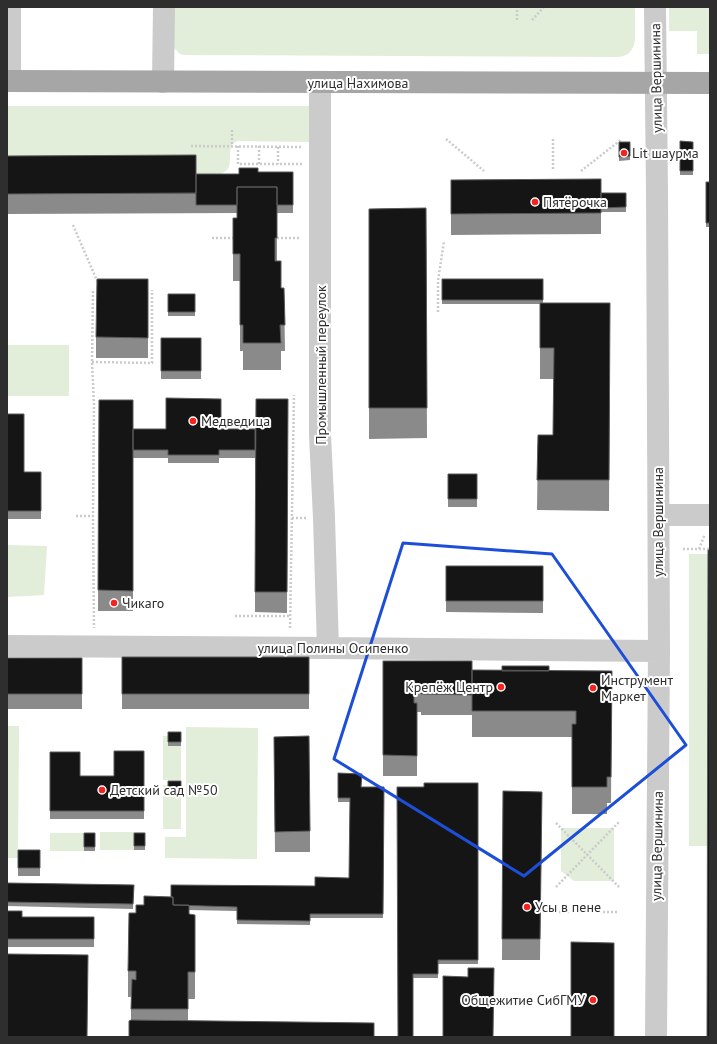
<svg xmlns="http://www.w3.org/2000/svg" width="717" height="1044" font-family="'PT Sans',sans-serif">
<style>
.green{fill:#e2edda}
.lines{fill:none;stroke-linecap:round;stroke-linejoin:round}
.path{stroke:#cbcbcb;stroke-width:2.5;stroke-dasharray:2 2;stroke-linecap:butt}
.minor{stroke:#cbcbcb;stroke-width:22}
.major{stroke:#a6a6a6;stroke-width:22}
.wall{fill:#8a8a8a}
.building{fill:#151515;stroke:#5b5b5b}
.marked{fill:none;stroke:#1d4ed8;stroke-width:3;stroke-linejoin:round}
.poi-dot{fill:#f5231f;stroke:#fff;stroke-width:1.5}
.labels{text-anchor:middle;stroke-width:4;stroke-linejoin:round;paint-order:stroke}
.street-label{font-size:14px;fill:#2e2e2e;stroke:#fff}
.poi-label{font-size:14px;fill:#2e2e2e;stroke:#fff;text-anchor:start}
</style>
<rect width="100%" height="100%" fill="#fff"/>
<path class="green" d="M173 7H635V41C633 51 628 56 618 57L184 55 180 54 174 48Z
M669 7H710V54H697V31H669Z
M7 106H309V142L238 141 233 143C225 158 238 170 216 175L7 176Z
M7 345H69V396H7Z
M7 545 47 546 44 595 7 597Z
M689 554H708L707 846H689Z
M7 726H19L18 858H7Z
M186 727 258 728 257 859 165 858V837H186Z
M163 736H181V780H163Z
M163 785H181V829H163Z
M561 828H614V881H574L561 871Z
M100 832H145V850H100Z
M50 833H95V851H50Z"/>
<g class="lines">
<path class="path" d="M517 20V7
M532 20 544 7
M232 130V146
M446 139 484 171
M553 139V171
M191 146 302 147
M238 146V164H302
M259 146V164
M278 147V164
M581 171 622 139
M73 225 98 283
M212 238H237
M277 238H300
M93 291 92 362 94 404 93 516 94 628
M438 312V281L444 241
M92 362 152 363V290
M76 516H93
M292 518H306
M683 549H710
M699 549 705 534
M235 616H291
M290 628 294 395
M556 823 619 887
M556 887 619 822
M555 912H619"/>
<path class="minor" d="M655 7 657 191 659 651 656 1037
M10 81V7
M163 82 164 7
M320 83V435L324 518 328 648
M659 515H710
M7 646 328 648 659 651"/>
<path class="major" d="M7 81 710 83"/>
</g>
<path class="wall" d="M680 141 693 142V175H680Z
M619 142H630V160L619 161Z
M7 156 196 174H239L258 172H293V213H277V261L281 288H284L285 351H281V370H243V351H240V281H233V218H237V213L7 214Z
M451 180 601 193H626V212H601V211V234L451 235Z
M706 182H710V227H706Z
M426 208 427 438 369 439V209Z
M442 279H543V303H610L609 511 537 510 538 435H553L554 379H540V304H442Z
M168 294H195V316H168Z
M148 300V358H96V337Z
M161 338H201V379H161Z
M288 399 287 613 255 612V458H219V463H168V458H133V611H98L99 400 133 435 221 429H255Z
M7 414 24 472H41V519H7Z
M448 474H477V507H448Z
M446 566H543V613L446 612Z
M122 657H309V709H122Z
M7 658H82V709H7Z
M383 661 472 670 612 671 611 803H607V814H572V737H472V715H421V712H417V776H383Z
M168 732H181V746H168Z
M274 737 310 831V852H275Z
M144 751V819H50V752L80 776H114Z
M338 773 361 787H384L383 918H310V925L237 924V911L189 910V914L195 941V999H188V1021L131 1020V997H128V971L136 913 144 905 171 897 315 886 349 878 350 802H338Z
M168 781H181V795H168Z
M478 783V964H438V978H413L398 1037 424 787Z
M503 791 542 792 540 960H502Z
M84 833H95V851H84Z
M134 833H145V850H134Z
M18 850H40V876H18Z
M7 883 134 885 133 909 7 906Z
M7 911 22 917H94V947H7Z"/>
<path class="building" d="M680 141 693 142V171H680Z
M619 142H630V156L619 157Z
M196 155V193L7 194V156Z
M239 168H258V172H293V205H277V187H237V205H196V174H239Z
M601 179V213L451 214V180Z
M706 182H710V223H706Z
M237 187H277V238H275V261H281V288H284L285 325H280L281 343H243V325H240V254H233V218H237Z
M601 193H626V207L601 208Z
M426 208 427 408H369V209Z
M97 279H148V338L96 337Z
M442 279H543V300H442Z
M168 294H195V312H168Z
M540 303H610L609 480H537L538 435H553L554 348H540Z
M161 338H201V371H161Z
M166 398 221 399V429H255V450H219V455H168V450H133V429H166Z
M256 399H288L287 592H255Z
M99 400H133V591L98 590Z
M7 414H24V472H41V511H7Z
M448 474H477V499H448Z
M708 550H710V1037H707Z
M446 566H543V601H446Z
M122 657H309V694H122Z
M7 658H82V694H7Z
M383 661H472V695L421 694V691H414V703H417V756L383 755Z
M502 666H549V671H502Z
M472 670 612 671 611 777H607V787H572V724H576V711H472Z
M168 732H181V742H168Z
M309 736 310 831 275 832 274 737Z
M114 751H144V811H50V752H80V776H114Z
M338 773 362 774 361 787H384L383 914H310V921L237 920V907L173 905V897H171V885L315 886V877L349 878 350 798H338Z
M168 781H181V791H168Z
M424 783H478V960H438V974H413V1037H398L397 787H424Z
M503 791 542 792 540 939H502Z
M84 833H95V847H84Z
M134 833H145V846H134Z
M18 850H40V868H18Z
M7 883 134 885 133 904 7 902Z
M144 896 173 897V905H189V914L195 915V972H188V1009H131L132 979 136 980V971H128L129 913H136V905H144Z
M7 911H22V917H94V939H7Z
M571 942 614 943V1037H571Z
M7 954 88 955 87 1037H7Z
M468 968H494L493 1037H443V976L468 977Z
M131 1020 374 1023V1037H129V1021Z"/>
<path class="marked" d="M403 543 552 554 686 745 524 876 334 759Z"/>
<g class="poi-dot">
<circle cx="624" cy="153" r="4"/>
<circle cx="535" cy="202" r="4"/>
<circle cx="193" cy="421" r="4"/>
<circle cx="114" cy="603" r="4"/>
<circle cx="501" cy="687" r="4"/>
<circle cx="593" cy="688" r="4"/>
<circle cx="102" cy="790" r="4"/>
<circle cx="527" cy="907" r="4"/>
<circle cx="593" cy="1000" r="4"/>
</g>
<g class="labels">
<g class="street-label">
<text transform="translate(656 78) rotate(-91)" y="5">улица Вершинина</text>
<text x="358" y="88">улица Нахимова</text>
<text transform="translate(321 365) rotate(-90)" y="5">Промышленный переулок</text>
<text transform="translate(658 522) rotate(-90)" y="5">улица Вершинина</text>
<text x="333" y="653">улица Полины Осипенко</text>
<text transform="translate(657 846) rotate(-89)" y="5">улица Вершинина</text>
</g>
<g class="poi-label">
<text x="632" y="158">Lit шаурма</text>
<text x="543" y="207">Пятёрочка</text>
<text x="201" y="426">Медведица</text>
<text x="122" y="608">Чикаго</text>
<text x="601" y="685">Инструмент<tspan x="601" dy="16">Маркет</tspan></text>
<text x="493" y="692" text-anchor="end">Крепёж Центр</text>
<text x="110" y="795">Детский сад №50</text>
<text x="535" y="912">Усы в пене</text>
<text x="585" y="1005" text-anchor="end">Общежитие СибГМУ</text>
</g>
</g>
<rect width="717" height="1044" fill="none" stroke="#2e2e2e" stroke-width="16"/>
</svg>
